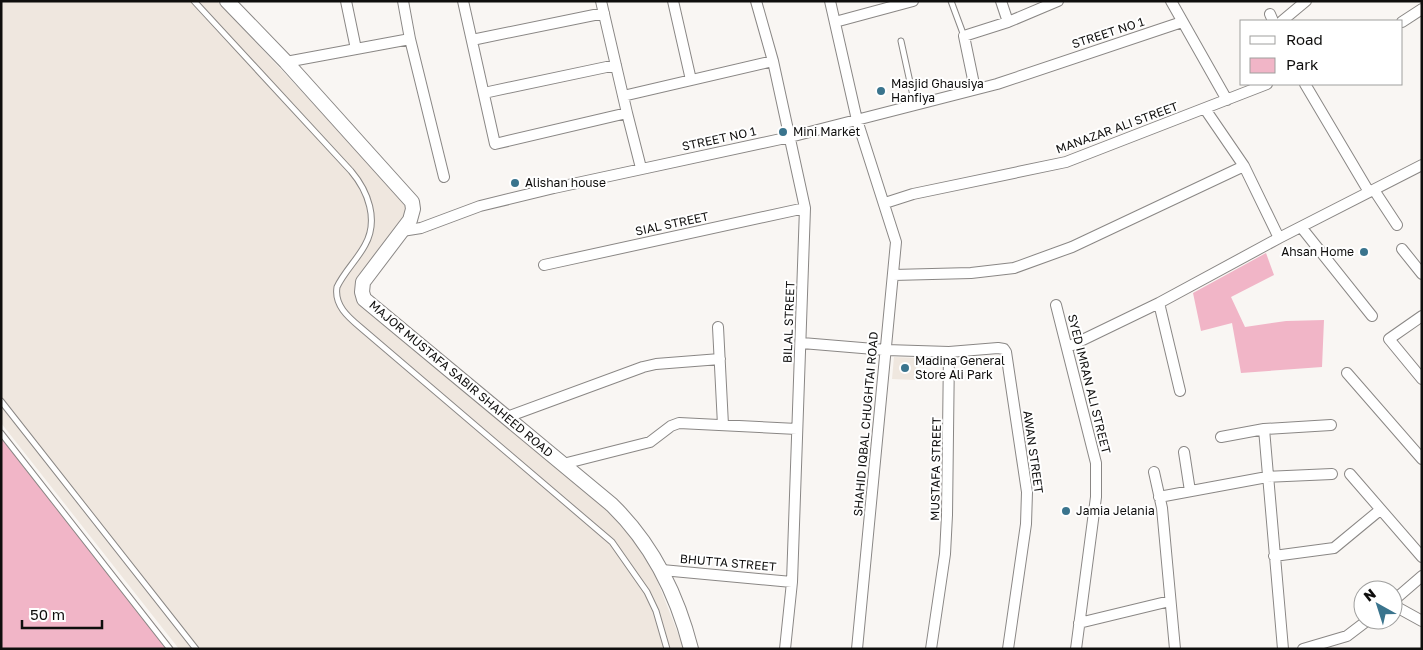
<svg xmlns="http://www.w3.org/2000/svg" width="1423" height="650" font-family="'Golos Text',sans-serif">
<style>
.built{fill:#efe7df}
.green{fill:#f1b5c7}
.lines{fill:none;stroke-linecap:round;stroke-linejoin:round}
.lane-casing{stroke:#8a8785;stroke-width:7}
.street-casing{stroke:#8a8785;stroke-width:12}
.secondary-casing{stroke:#8a8785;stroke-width:16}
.lane{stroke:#fff;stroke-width:5}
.street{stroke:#fff;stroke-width:10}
.secondary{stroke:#fff;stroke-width:14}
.poi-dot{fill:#3a748d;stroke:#fff;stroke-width:2}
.labels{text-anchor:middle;stroke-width:4;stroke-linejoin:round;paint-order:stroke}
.street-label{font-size:12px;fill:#0f0e0d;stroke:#fff}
.poi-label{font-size:12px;fill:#0f0e0d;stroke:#fff;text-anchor:start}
</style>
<rect width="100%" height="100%" fill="#f9f6f3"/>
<path class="built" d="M1 1H217L404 201 409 217 357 288 619 519 646 552 684 649H179L1 423Z
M894 357 917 358 915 380 892 379Z"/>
<path class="green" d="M1266 253 1274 275 1231 297 1245 327 1286 321 1324 320 1322 367 1241 373 1232 323 1201 331 1193 293Z
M1 429 174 649H1Z"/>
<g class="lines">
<defs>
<path id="lane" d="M194 1 351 171C368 191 379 220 365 245 357 260 344 272 337 287 334 305 348 317 360 327L612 542 647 592 656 611 667 649
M951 1 964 36
M901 41 915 105
M1 401 196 649
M1 433 170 649"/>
<path id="street" d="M346 1 356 49
M463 1 495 144 627 113 641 168
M601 1 627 113
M673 1 691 80
M756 1 773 61 805 208 792 582 785 649
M830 1 857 120 896 242 857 649
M1001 1 1008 22
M1171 1 1227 100
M1270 14 1273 21
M1282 21 1306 1
M835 22 913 1
M1402 22 1422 9
M410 39 444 177
M472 40 604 13
M286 62 410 39 403 1
M1305 84 1369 192
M975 89 964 36 1008 22 1058 1
M484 93 616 65
M623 96 773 61
M1205 109 1244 166 1279 238 1422 165
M1374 190 1397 225
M885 203 913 194 1066 162 1267 84
M1301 227 1372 316
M402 231 421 228 480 206 554 188 790 137 997 84 1182 22
M1402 249 1422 274
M544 265 805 208
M893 275 971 273 1014 268 1072 247 1244 166
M1159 303 1180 391
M1056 305 1096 463V497L1076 649
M1422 316 1389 339 1422 379
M718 327 723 425
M802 343 886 350 949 352 947 515 945 554 931 649
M1068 347 1159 303 1279 238
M949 352 998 348 1004 349 1006 352 1027 492 1026 524 1008 649
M1347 373 1422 459
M507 417 643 367 656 364 720 359
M1221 437 1264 429
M1184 452 1190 491
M563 464 650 442 671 426 679 423 797 429
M1154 472 1162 508 1175 649
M1350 474 1422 557
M1159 497 1267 477 1332 474
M1274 556 1334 548 1380 510
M662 570 792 582
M1393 601 1422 576
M1393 605 1422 621
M1079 623 1170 601
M1283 649 1264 429 1331 425
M1303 649 1347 636 1368 620"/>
<path id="secondary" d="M227 1 286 62 412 202 413 209 410 220 363 282 362 292 364 299 612 505C653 545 677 594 691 649"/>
</defs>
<use href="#lane" class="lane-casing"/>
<use href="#street" class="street-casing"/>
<use href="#secondary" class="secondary-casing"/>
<use href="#lane" class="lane"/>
<use href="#street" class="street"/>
<use href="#secondary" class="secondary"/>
</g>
<g class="poi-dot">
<circle cx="881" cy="91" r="5"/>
<circle cx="783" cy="132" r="5"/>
<circle cx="515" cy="183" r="5"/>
<circle cx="1364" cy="252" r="5"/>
<circle cx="905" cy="368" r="5"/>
<circle cx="1066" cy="511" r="5"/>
</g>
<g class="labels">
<g class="street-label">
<text transform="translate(1108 33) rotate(-18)" y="4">STREET NO 1</text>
<text transform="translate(1117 128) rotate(-20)" y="4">MANAZAR ALI STREET</text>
<text transform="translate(719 139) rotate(-12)" y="4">STREET NO 1</text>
<text transform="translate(672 224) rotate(-12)" y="4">SIAL STREET</text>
<text transform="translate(789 322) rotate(-88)" y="4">BILAL STREET</text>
<text transform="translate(461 379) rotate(40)" y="4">MAJOR MUSTAFA SABIR SHAHEED ROAD</text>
<text transform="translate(1089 384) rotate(76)" y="4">SYED IMRAN ALI STREET</text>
<text transform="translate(866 424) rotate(-85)" y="4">SHAHID IQBAL CHUGHTAI ROAD</text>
<text transform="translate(1033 452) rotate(82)" y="4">AWAN STREET</text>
<text transform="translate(936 469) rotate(-89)" y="4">MUSTAFA STREET</text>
<text transform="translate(728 563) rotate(5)" y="4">BHUTTA STREET</text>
</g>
<g class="poi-label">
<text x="891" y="88">Masjid Ghausiya<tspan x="891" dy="14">Hanfiya</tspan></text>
<text x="793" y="136">Mini Market</text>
<text x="525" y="187">Alishan house</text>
<text x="1354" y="256" text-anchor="end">Ahsan Home</text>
<text x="915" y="365">Madina General<tspan x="915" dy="14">Store Ali Park</tspan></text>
<text x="1076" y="515">Jamia Jelania</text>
</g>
</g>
<rect width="1423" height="650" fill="none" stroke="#0f0e0d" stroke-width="5"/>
<rect x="1240" y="20" width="162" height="65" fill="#ffffff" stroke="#9f9f9e"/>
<rect x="1250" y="36" width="25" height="8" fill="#ffffff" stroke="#9f9f9e"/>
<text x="1286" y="45" font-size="15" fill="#0f0e0d">Road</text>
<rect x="1250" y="58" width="25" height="15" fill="#f1b5c7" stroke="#9f9f9e"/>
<text x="1286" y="70" font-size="15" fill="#0f0e0d">Park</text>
<g transform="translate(1378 605) rotate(321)"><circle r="24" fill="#ffffff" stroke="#9f9f9e"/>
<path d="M0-4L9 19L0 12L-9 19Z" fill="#3a748d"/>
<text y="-8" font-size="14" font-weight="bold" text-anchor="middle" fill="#0f0e0d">N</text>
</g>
<path d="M22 620v8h80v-8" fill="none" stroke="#0f0e0d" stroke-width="2.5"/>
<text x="30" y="620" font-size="15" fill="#0f0e0d" stroke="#ffffff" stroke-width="4" paint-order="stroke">50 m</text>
</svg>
